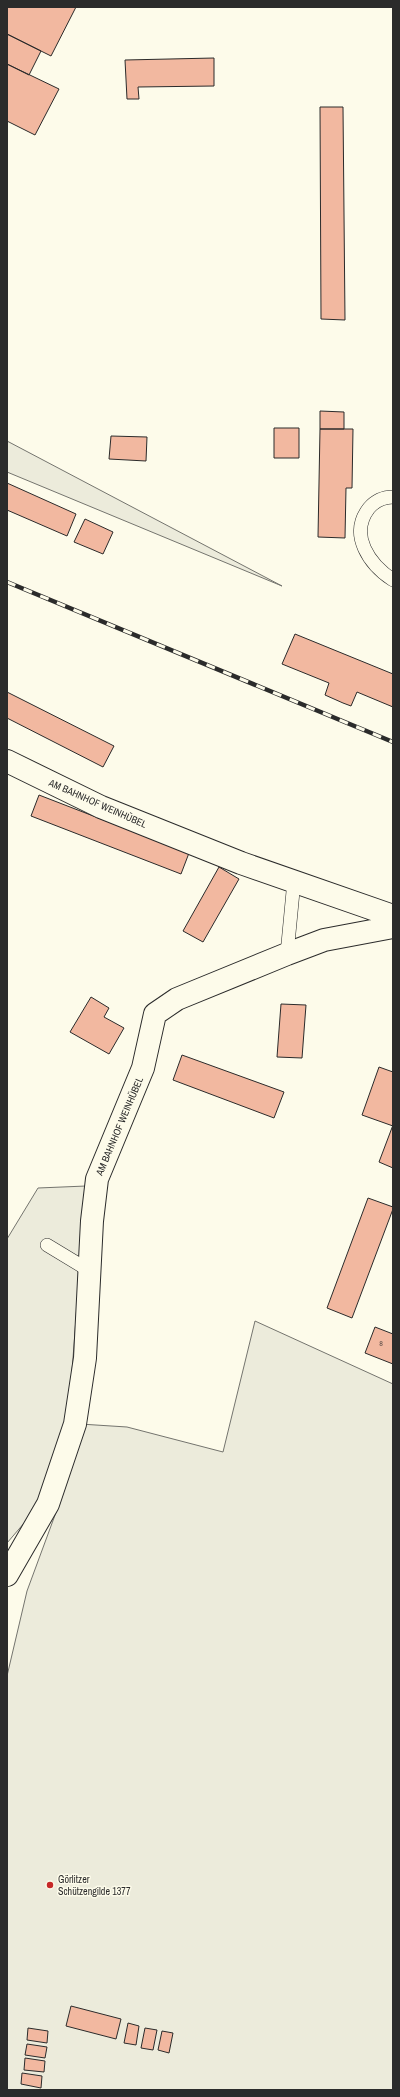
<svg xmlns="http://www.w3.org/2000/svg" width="400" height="2097" font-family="'Archivo Narrow',sans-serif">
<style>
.green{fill:#ecebdb;stroke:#74746e}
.building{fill:#f2b8a0;stroke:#2b2b2b}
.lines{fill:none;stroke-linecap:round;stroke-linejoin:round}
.service-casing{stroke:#2b2b2b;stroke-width:14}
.minor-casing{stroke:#2b2b2b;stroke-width:24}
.service{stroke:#fdfbea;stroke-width:13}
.minor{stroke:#fdfbea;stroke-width:22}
.rail-casing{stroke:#2b2b2b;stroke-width:4.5}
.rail{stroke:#fdfbea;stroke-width:3;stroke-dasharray:9;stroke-linecap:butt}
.poi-dot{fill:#c62828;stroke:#fdfbea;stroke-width:1.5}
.labels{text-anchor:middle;stroke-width:3;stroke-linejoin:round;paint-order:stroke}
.number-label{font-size:8px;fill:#5d4e48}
.street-label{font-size:10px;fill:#2b2b2b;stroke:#fdfbea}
.poi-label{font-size:10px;fill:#2b2b2b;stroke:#fdfbea;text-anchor:start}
</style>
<rect width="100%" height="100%" fill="#fdfbea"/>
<path class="green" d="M7 441 282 586 7 472Z
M86 1186 68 1424 43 1501 7 1543V1239L38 1188Z
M255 1321 393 1384V2090H7V1676L27 1591 58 1507 80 1424 127 1427 223 1452Z"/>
<path class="building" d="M7 7H76L51 56 7 34Z
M7 34 41 51 29 75 7 64Z
M214 58V86L138 87 139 99H127L125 60Z
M7 64 59 89 35 135 7 121Z
M320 107H343L345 320 321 319Z
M320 411 344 412V429H320Z
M274 428H299V458H274Z
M320 429H353L352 488H346L345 538 318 537Z
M111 436 147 437 146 461 109 459Z
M7 483 76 514 67 536 7 510Z
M85 519 113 532 103 554 74 542Z
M295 634 393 674V707L357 692 351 706 343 703 325 695 329 683 282 664Z
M7 692 114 746 103 767 7 718Z
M39 795 189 853 181 874 31 816Z
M219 867 239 879 203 942 183 931Z
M91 997 109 1008 104 1017 124 1028 109 1054 70 1032Z
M281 1004 306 1005 302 1058 277 1057Z
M182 1055 284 1092 274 1118 173 1080Z
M379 1067 393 1072V1126L362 1115Z
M393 1125V1168L379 1162Z
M368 1198 393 1207V1209L352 1318 327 1308Z
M375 1327 393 1334V1364L365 1353Z
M71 2006 121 2019 116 2039 66 2026Z
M128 2023 139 2026 136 2045 124 2043Z
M28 2028 48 2031 47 2043 27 2040Z
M145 2028 157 2030 153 2050 141 2048Z
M162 2031 173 2033 169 2053 158 2050Z
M27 2044 47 2047 45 2058 25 2055Z
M25 2058 45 2061 44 2072 24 2070Z
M22 2073 42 2076 41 2088 21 2084Z"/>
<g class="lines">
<defs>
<path id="service" d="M393 497C383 497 375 501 369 508 348 535 370 565 393 580
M287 954 294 881
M47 1245 90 1271"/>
<path id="minor" d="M7 761 101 807 241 863 393 916
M7 1575 48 1504 75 1424 85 1358 92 1221 97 1179 143 1068 155 1014 177 999 287 954 324 940 393 927"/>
</defs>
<use href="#service" class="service-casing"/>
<use href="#minor" class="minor-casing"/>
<use href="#service" class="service"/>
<use href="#minor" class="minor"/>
<defs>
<path id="rail" d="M7 582 393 742"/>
</defs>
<use href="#rail" class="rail-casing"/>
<use href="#rail" class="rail"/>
</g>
<circle class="poi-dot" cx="50" cy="1885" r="4"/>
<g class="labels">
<g class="number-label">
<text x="381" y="1346">8</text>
</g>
<g class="street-label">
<text transform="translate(98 803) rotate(24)" y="4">AM BAHNHOF WEINHÜBEL</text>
<text transform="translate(119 1126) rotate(-67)" y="4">AM BAHNHOF WEINHÜBEL</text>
</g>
<g class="poi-label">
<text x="58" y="1883">Görlitzer<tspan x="58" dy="12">Schützengilde 1377</tspan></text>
</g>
</g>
<rect width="400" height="2097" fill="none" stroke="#2b2b2b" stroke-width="16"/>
</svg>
